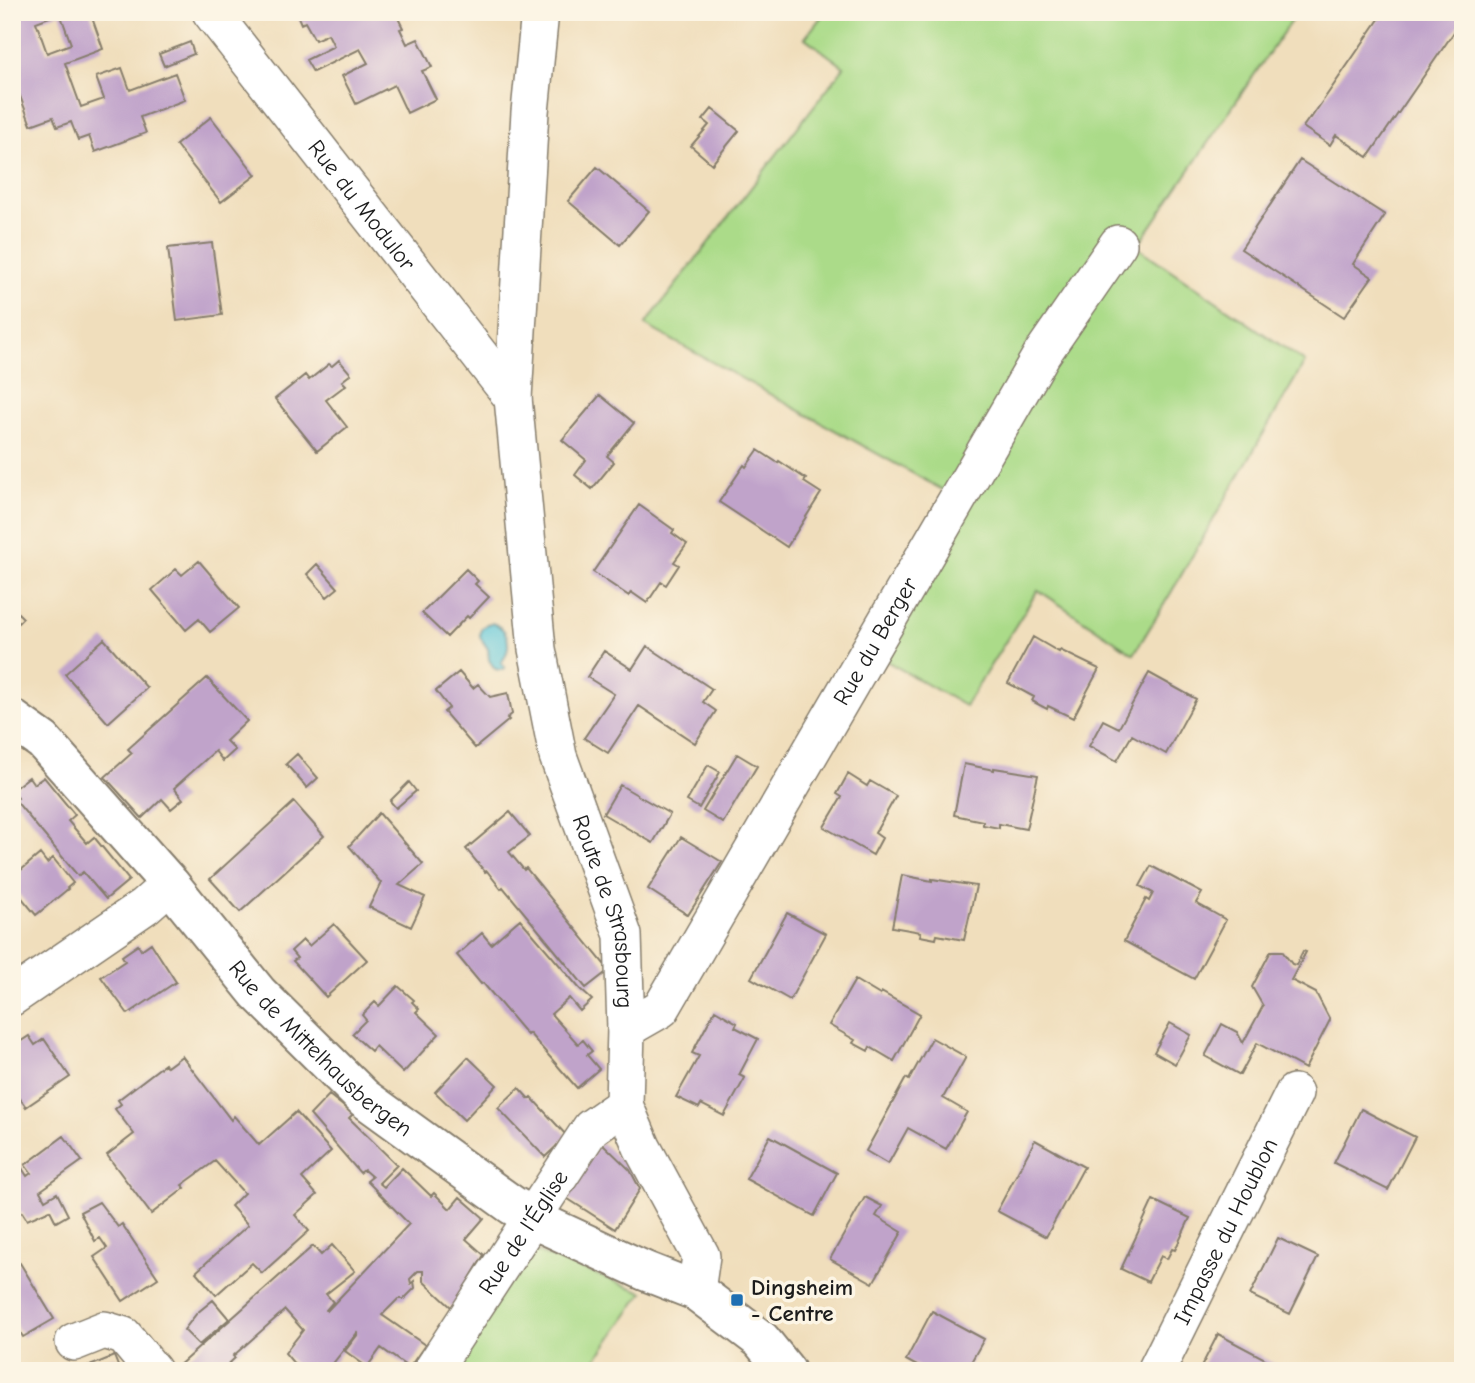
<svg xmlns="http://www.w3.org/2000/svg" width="1475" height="1383" font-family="'Comic Neue',sans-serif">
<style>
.green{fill:#abdb89;stroke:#647c52;stroke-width:2}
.water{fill:#5ec7d9;stroke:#3d727a;stroke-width:2}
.building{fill:#c0a3ca;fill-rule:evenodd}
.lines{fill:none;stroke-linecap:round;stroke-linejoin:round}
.minor-casing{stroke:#867d6c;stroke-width:40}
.tertiary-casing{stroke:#867d6c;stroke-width:42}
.minor{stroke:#fff;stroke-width:37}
.tertiary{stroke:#fff;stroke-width:38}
.poi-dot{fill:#1f6fb2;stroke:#fcf5e5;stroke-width:2.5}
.labels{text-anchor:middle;stroke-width:7;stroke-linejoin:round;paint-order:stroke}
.street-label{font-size:23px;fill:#1c1c1c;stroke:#fcf5e5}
.poi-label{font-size:23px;font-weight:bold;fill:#1c1c1c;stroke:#fcf5e5;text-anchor:start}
</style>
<rect width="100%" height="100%" fill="#fcf5e5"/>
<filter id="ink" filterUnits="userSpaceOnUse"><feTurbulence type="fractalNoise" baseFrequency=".0143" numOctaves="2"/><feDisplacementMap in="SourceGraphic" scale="14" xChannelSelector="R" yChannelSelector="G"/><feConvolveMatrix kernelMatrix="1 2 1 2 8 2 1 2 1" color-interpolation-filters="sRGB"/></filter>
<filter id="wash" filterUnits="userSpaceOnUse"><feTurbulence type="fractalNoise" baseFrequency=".00686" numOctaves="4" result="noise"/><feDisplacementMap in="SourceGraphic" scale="28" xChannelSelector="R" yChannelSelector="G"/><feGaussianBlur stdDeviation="1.57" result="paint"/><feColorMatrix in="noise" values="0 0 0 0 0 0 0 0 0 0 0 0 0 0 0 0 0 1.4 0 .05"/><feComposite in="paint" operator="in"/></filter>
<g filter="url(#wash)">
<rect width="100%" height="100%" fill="#f0debc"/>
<path class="green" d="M825 12H1297L1137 247 1305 362 1172 591 1134 654 1038 590 965 706 883 659 968 504 645 325 844 67 805 38Z
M526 1248 643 1292 588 1371H448Z"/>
<path class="water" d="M491 623C511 628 512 649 501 663L505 668 501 670 495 669 489 660 488 649 480 637 481 629 487 624Z"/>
<g id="blocks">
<path class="building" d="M12 12H90L103 49 65 63 81 107 104 99 96 77 122 68 130 90 175 73 185 100 140 117 146 133 95 152 89 136 78 140 71 122 57 127 53 117 31 125 12 75ZM60 13 71 44 47 53 36 22Z
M296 12H395L403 28 400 29 407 44 418 39 432 67 422 71 436 99 407 113 394 85 356 104 342 76 368 63 360 49 313 72 306 60 334 46 328 34 315 40 305 22 301 24Z
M1384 12H1463V19L1368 157 1336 135 1330 145 1303 127 1310 117 1311 118Z
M190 42 194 54 164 66 159 54Z
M712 109 739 131 712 164 691 146 709 125 703 120Z
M211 117 256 175 221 202 176 145Z
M1300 160 1385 215 1353 264 1372 277 1344 317 1241 249Z
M597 167 649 211 620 245 568 201Z
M212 243 222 315 177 321 168 248Z
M339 360 351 374 342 381 346 385 326 400 347 427 317 451 275 399 305 375 309 380 329 364 332 366Z
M600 395 634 423 607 456 614 462 592 489 575 475 586 460 562 440Z
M758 450 778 463 779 461 806 479 804 482 821 493 787 547 719 502 744 465 746 467Z
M639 505 674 530 672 533 687 544 674 562 679 565 666 585 661 582 647 603 631 592 629 596 593 572Z
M199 561 239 608 210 632 199 619 186 630 152 590 176 569 182 575Z
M317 564 338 588 327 597 307 574Z
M466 569 478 581 475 584 489 597 469 618 467 616 447 637 422 613Z
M12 607 23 618 12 629Z
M1033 637 1059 652 1060 650 1099 669 1073 718 1048 706 1047 709 1032 701 1034 697 1008 683Z
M104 639 147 688 108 723 65 674Z
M647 646 712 689 703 702 716 711 695 743 639 706 608 753 584 738 614 694 587 677 604 651 632 669Z
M459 672 473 688 478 684 490 697 508 693 512 714 507 718 509 720 475 748 444 712 449 708 436 691Z
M1149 673 1196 699 1166 754 1132 735 1117 761 1089 746 1103 720 1119 728Z
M207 678 247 721 226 741 235 750 223 761 215 751 174 788 183 799 171 809 162 799 142 818 105 777 132 753 128 749Z
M297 754 318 778 307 788 286 764Z
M737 754 757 766 723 823 703 811Z
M964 764 994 770V768L1038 775 1026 829 999 824V828L983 825V821L954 815Z
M708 765 720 772 699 808 687 801Z
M848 774 867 786 870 781 896 796 875 833 882 838 873 855 824 827 842 797 837 794Z
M29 777 34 784 44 777 75 815 68 821 87 843 94 837 129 880 106 899 83 872 78 876 15 800 18 798 12 790Z
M409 782 416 791 396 808 390 801Z
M620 785 670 814 653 843 603 814Z
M294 802 324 836 240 912 210 879Z
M510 812 530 836 509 852 524 870 526 868 609 970 586 988 503 887 501 889 487 871 485 872 466 849Z
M379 813 423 864 399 885 425 897 411 927 369 907 381 883 349 846Z
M681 837 722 862 688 915 648 889Z
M40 854 47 863 53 858 73 883 67 888 68 889 36 915 12 886V860L21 870Z
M1151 866 1202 893 1196 903 1226 920 1194 979 1124 941 1146 899 1149 901 1153 893 1140 886Z
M902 875 932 881V879L976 886 964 940 937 935 936 939 920 936 921 932 892 927Z
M787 913 826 934 790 1000 751 978Z
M520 919 580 989 592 1000 580 1011 569 998 551 1014 578 1044 583 1040 592 1051 587 1055 599 1069 577 1088 529 1033 527 1035 483 983 481 984 457 955 482 933 491 944Z
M334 924 367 960 326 997 293 961 297 958 291 951 303 940 309 946Z
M151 943 176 982 128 1014 101 977 125 961 122 956 138 945 141 950Z
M1271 951H1282L1292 964 1296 965 1303 951 1306 952 1291 980 1316 993 1330 1020 1305 1069 1257 1043 1240 1075 1205 1056 1222 1024 1237 1032 1243 1043 1263 1006 1252 987Z
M855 980 880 995 881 992 920 1014 894 1061 870 1047 868 1051 853 1043 855 1040 829 1025Z
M398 986 414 1000 412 1002 419 1009 416 1012 439 1034 403 1073 375 1046 371 1051 352 1034 366 1020 362 1015 375 1002 379 1006Z
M715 1010 737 1023 735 1027 758 1039 739 1075 745 1078 724 1116 701 1104 699 1108 676 1097 699 1056 692 1053Z
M1170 1023 1191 1035 1175 1064 1154 1052Z
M29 1036 35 1045 44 1039 70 1077 26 1107 12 1087V1047Z
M932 1038 966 1057 943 1098 967 1112 946 1149 908 1128 888 1164 866 1151 906 1078 909 1080Z
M182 1056 231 1120 234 1116 259 1145 296 1112 331 1151 302 1178 317 1195 295 1215 309 1231 262 1273 252 1263 216 1295 196 1272 248 1225 231 1206 244 1193 215 1161 182 1185 185 1188 151 1214 107 1155 134 1134 115 1109 121 1104 118 1100 165 1064 167 1067Z
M468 1057 497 1085 464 1120 435 1092Z
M519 1088 529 1099 531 1097 567 1136 545 1157 498 1108Z
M329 1095 353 1114 349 1118 397 1165 379 1183 384 1187 402 1168 431 1196 434 1193 450 1209 460 1197 484 1218 466 1239 484 1255 452 1308 423 1281V1271H418L410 1279 411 1284 414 1281 415 1288 404 1299H398L382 1315 425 1345 409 1368 381 1348 367 1367 345 1351 358 1334 357 1333 327 1371H300L285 1353 303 1330 285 1310 233 1356 235 1358 221 1371H178L176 1368 313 1246 321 1255 332 1245 355 1271 326 1294 333 1302 326 1310 327 1311 409 1224 367 1181 372 1177 364 1170 360 1173 310 1115Z
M1361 1109 1415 1137 1388 1190 1334 1163Z
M64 1136 82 1161 40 1191 45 1200 57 1193 68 1215 56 1222 50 1210 27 1220 22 1212 12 1218V1170L20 1165 27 1176 31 1173 25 1165Z
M770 1136 837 1173 814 1216 746 1179Z
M1035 1140 1084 1167 1046 1237 997 1211Z
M601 1142 630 1170 640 1189 615 1229 565 1197Z
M865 1197 882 1206 876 1216 902 1232 873 1283 830 1259Z
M1153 1200 1190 1218 1175 1250 1172 1249 1167 1259 1161 1256 1148 1282 1121 1269Z
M99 1202 118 1227 122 1224 158 1278 123 1301 94 1257 107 1248 100 1238 95 1241 80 1212Z
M1278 1238 1318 1257 1290 1314 1250 1295Z
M20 1263 54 1319 23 1337 12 1319V1267Z
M213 1300 229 1319 199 1345 184 1330 197 1313Z
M932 1311 984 1339 966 1371H926L906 1360Z
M1218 1334 1288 1371H1199Z
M114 1356 120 1371H78L85 1368Z"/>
</g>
</g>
<g filter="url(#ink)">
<use href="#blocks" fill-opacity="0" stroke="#867d6c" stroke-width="2"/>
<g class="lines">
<defs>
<g id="minor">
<path id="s1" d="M211 12 513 398"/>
<path id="s2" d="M540 12 530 112 513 398 537 649 558 756 623 935 626 1029 624 1105 642 1147 701 1256 696 1291"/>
<path d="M12 997 145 906 170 884"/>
<path id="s3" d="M626 1029 661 1009 1042 354 1118 244"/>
<path d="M74 1342 104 1330 124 1336 153 1371"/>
<path id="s4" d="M432 1371 591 1128 624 1105"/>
<path id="s5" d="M1156 1371 1294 1093"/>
</g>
<g id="tertiary">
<path id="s6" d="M12 719 43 741 170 884 258 993 364 1098 512 1205 548 1226 645 1271 696 1291 761 1340 786 1371"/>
</g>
</defs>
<use href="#minor" class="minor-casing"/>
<use href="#tertiary" class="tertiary-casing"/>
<use href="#minor" class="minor"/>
<use href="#tertiary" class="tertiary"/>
</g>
</g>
<rect class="poi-dot" x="730" y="1293" width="14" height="14" rx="3.5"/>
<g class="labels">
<g class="street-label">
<text dy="8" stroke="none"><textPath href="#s1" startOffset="245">Rue du Modulor</textPath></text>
<text dy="8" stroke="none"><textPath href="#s3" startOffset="466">Rue du Berger</textPath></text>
<text dy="8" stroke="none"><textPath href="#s2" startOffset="912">Route de Strasbourg</textPath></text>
<text dy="8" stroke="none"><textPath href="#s6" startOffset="453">Rue de Mittelhausbergen</textPath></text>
<text dy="8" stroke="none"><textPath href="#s4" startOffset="166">Rue de l'Église</textPath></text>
<text dy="8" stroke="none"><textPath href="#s5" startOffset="156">Impasse du Houblon</textPath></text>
</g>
<g class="poi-label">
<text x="751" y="1295">Dingsheim<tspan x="751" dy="26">- Centre</tspan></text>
</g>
</g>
<rect width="1475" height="1383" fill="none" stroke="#fcf5e5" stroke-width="42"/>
</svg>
